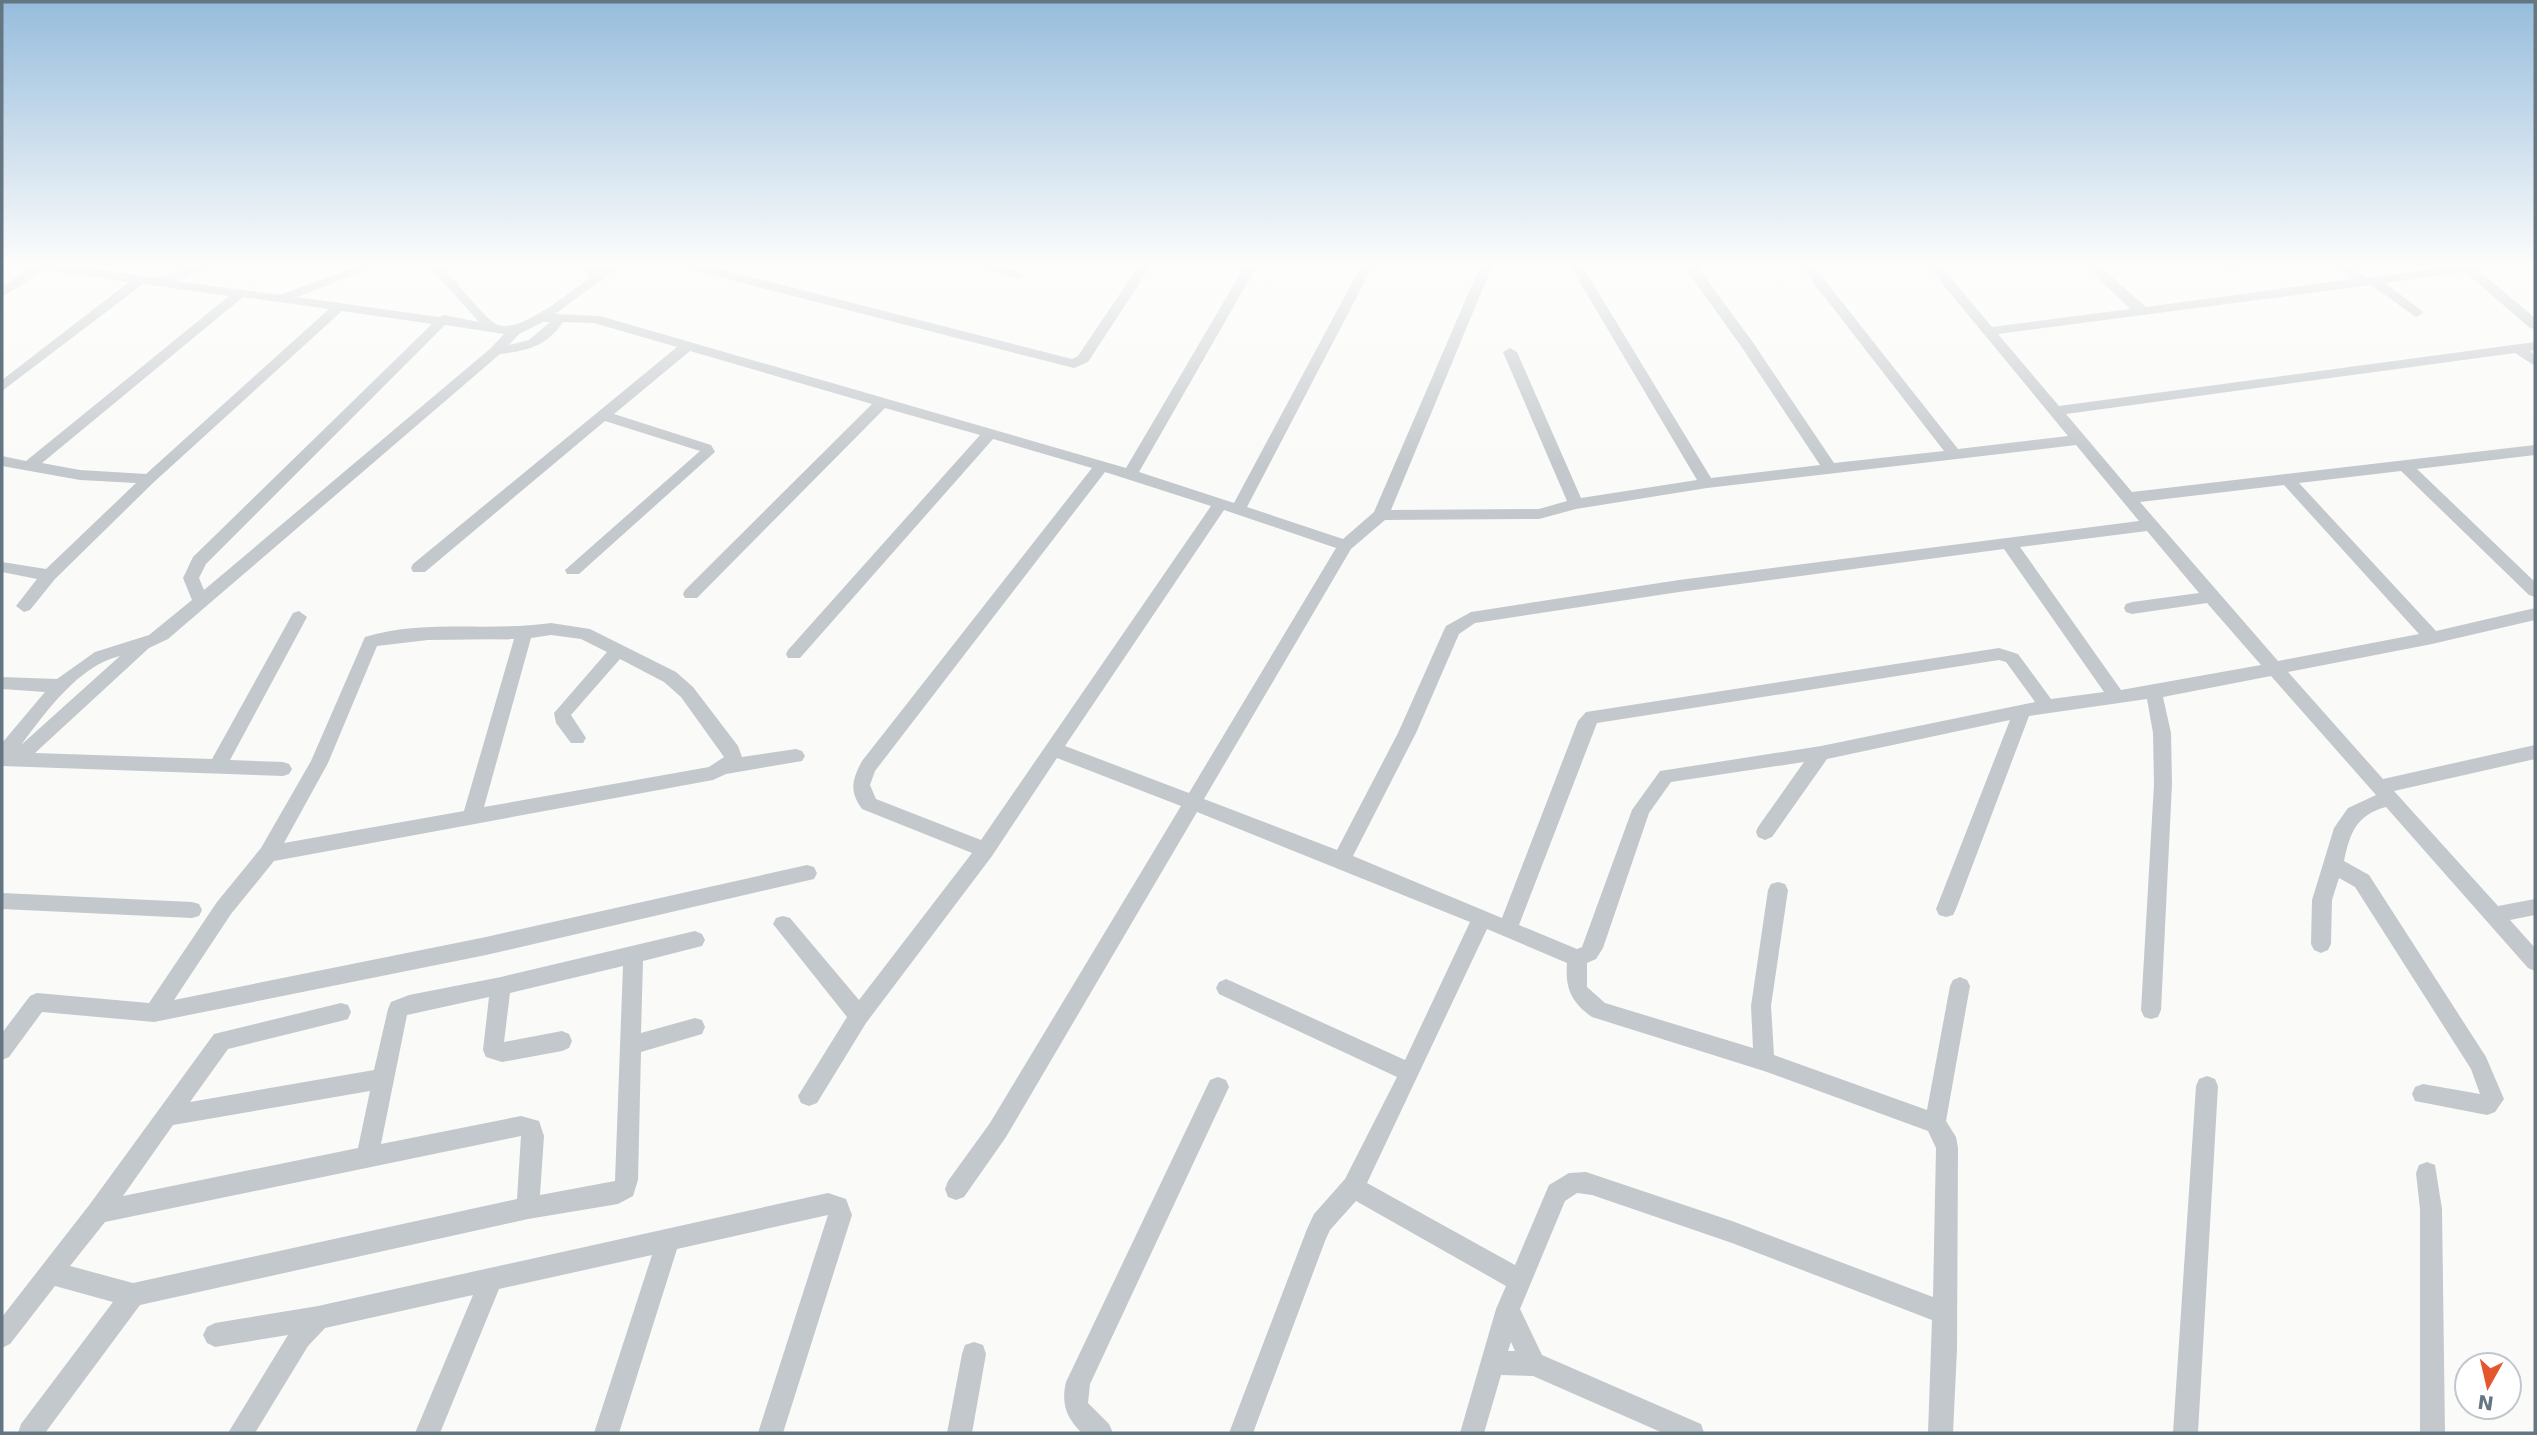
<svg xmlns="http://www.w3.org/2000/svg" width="2537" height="1435" font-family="'DejaVu Sans',sans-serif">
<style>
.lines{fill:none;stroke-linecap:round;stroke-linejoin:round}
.minor{fill:#c3c8cc;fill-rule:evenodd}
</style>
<rect width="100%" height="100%" fill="#fafaf8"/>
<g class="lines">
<path class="minor" d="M23 264H57L159 278 199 264H217L177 281 280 295 363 264H381L297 297 439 317 444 315 479 322 427 264H440C450 275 487 320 496 324 519 336 572 290 591 277L578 264H592L599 271 609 264H623L555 314 600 316 1126 468 1246 264H1258L1139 472 1234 503 1362 264H1374L1247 507 1343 539 1374 512 1481 264H1493L1391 510 1539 509 1567 501 1503 352 1510 348 1517 352 1581 498 1697 480 1569 264H1581L1711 478 1820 465 1741 346 1682 264H1695L1752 341 1834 463 1944 451 1799 264H1812L1958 449 2068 436 1926 264H1939L1992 327 2130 309 2084 264H2097L2146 307 2352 279 2334 264H2348L2366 278 2454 266 2453 264H2499L2478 270 2535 318V329L2530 328 2465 272 2385 283 2421 310 2423 313 2416 317 2371 285 1998 334 2059 406 2535 342V350L2530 351 2535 355V366L2515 353 2066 414 2132 492 2535 445V455L2417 469 2535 582V597L2529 595 2401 471 2299 483 2436 631 2535 608V620L2432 644 2288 672 2383 779 2535 745V759L2394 791 2498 906 2535 899V915L2510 920 2535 948V971L2528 968 2386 807C2356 815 2350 833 2344 861L2369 875 2486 1057 2504 1099 2495 1112 2487 1115 2415 1101 2412 1094 2415 1087 2423 1084 2480 1094 2471 1069 2355 887 2339 878 2332 900 2331 944 2328 950 2321 953 2314 950 2311 944 2312 900 2334 828 2348 808 2376 795 2271 676 2163 697 2171 733 2172 784 2161 1010 2158 1017 2151 1019 2144 1017 2141 1010 2154 784 2153 733 2147 699 2029 716 1956 909 1953 915 1946 917 1939 915 1936 909 2010 720 1827 759 1772 837 1765 840 1758 837 1756 832 1758 827 1804 762 1671 782 1649 813 1603 948 1596 959 1587 963V987L1605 1003 1753 1048 1751 1006 1768 890 1771 884 1778 882 1785 884 1788 890 1771 1006 1774 1055 1927 1110 1950 986 1953 980 1960 977 1967 980 1970 986 1946 1121 1956 1137 1958 1148 1957 1349 1953 1433H1928L1932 1320 1732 1243 1592 1195 1577 1193 1565 1201 1520 1309 1542 1355 1701 1424 1704 1433H1663L1533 1376 1501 1375 1484 1433H1460L1496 1309 1506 1286 1356 1201 1330 1230 1325 1241 1253 1433H1229L1307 1229 1314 1214 1345 1179 1397 1077 1219 994 1216 988 1219 982 1226 979 1233 982 1405 1060 1470 922 1197 812 1006 1137 964 1197 956 1200 948 1197 945 1189 948 1181 990 1123 1181 806 1057 758 992 856 866 1023 817 1103 809 1106 801 1103 798 1096 847 1017 773 924 776 918 783 916 790 918 859 1000 972 853 862 809C849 791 852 780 862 761L1092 468 993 439 800 658H788L786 654 788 650 980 435 885 408 697 598H685L683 594 685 590 872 404 690 351 614 414 711 445 715 452 579 574H567L565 570 700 451 605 421 425 572H413L411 568 413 564 677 347 594 323 563 322C547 346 527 351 500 354L168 639 149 648 35 753 212 759 293 613 299 611 307 617 230 760 283 762 289 764 292 769 289 774 283 776 2 766V743L45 692 2 689V677L57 679 95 652 149 635 192 600 183 578 193 557 432 324 342 311 154 482 55 579 30 610 24 612 16 606 37 579 2 572V562L46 569 136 483 80 480 2 466V456L26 461 229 296 143 284 2 391V380L129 282 44 270 2 297V287L30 268ZM243 297 329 309 146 474 80 470 42 463ZM543 322H550L529 340 509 345 519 334ZM445 325 504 334 491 348 204 590 199 578 206 564ZM2076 445 2139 521 1679 580 1471 612 1446 626 1444 630 1398 733 1337 850 1204 799 1351 549 1385 520 1539 519 1576 509 1707 488ZM1105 472 1211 506 981 840 876 799 870 785 875 771ZM2284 485 2419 634 2278 661 2140 502ZM1224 510 1336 548 1189 793 1065 746ZM2147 531 2199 593 2132 602 2126 604 2124 608 2126 612 2132 614 2207 603 2261 665 2121 690 2020 547ZM2004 549 2104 692 2051 699 2018 654 1999 648 1586 712 1578 721 1502 918 1353 856 1416 733 1459 634 1475 623 1679 592ZM120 656 21 745C46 712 78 666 120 656ZM1999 660 2006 662 2035 702 1821 746 1660 771 1632 810 1582 947 1577 949 1519 925 1597 723ZM1487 929 1567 963C1565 988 1571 1002 1592 1017L1764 1071 1928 1131 1936 1148 1933 1297 1732 1221 1586 1172 1569 1173 1549 1185 1515 1265 1367 1183ZM1511 1342 1515 1351H1508Z
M679 264H700L1072 359 1078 356 1140 264H1152L1088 362 1074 368 680 267Z
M980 264 1018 271 1024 275 1018 279 979 267Z
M2221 264H2235L2240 269 2234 273Z
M551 623 590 629 676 672 693 687 738 746 742 757 796 749 802 751 805 756 802 761 726 774 713 780 274 861 231 914 174 1000 486 937 807 865 814 867 817 873 814 879 486 955 154 1022 42 1012 9 1057 2 1060V1033L30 996 37 993 149 1003 217 902 261 848 311 761 365 637C424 619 490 632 551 623ZM551 635 581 639 607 652 554 713 556 723 571 743H583L586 738 571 715 620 659 664 682 681 697 724 757 709 767 484 807 531 638ZM514 639 464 811 284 843 328 763 377 646 428 640Z
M2 893 192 902 199 904 202 910 199 916 192 918 2 909Z
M695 931 702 934 705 940 702 946 643 961 641 1033 695 1018 702 1020 705 1027 702 1034 641 1052 638 1180 633 1196 618 1204 528 1219 140 1305 45 1433H18L21 1424 113 1302 55 1286 10 1344 2 1348V1317L90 1204 214 1034 341 1003 348 1005 351 1012 348 1019 341 1021 228 1049 190 1102 374 1070 388 1009 391 1002 409 995 501 977ZM623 966 615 1181 540 1195 544 1136 539 1121 521 1116 381 1144 407 1015 489 997 483 1050 486 1057 502 1062 562 1051 569 1048 572 1041 569 1034 562 1031 504 1042 510 993ZM370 1091 358 1148 123 1196 173 1125ZM521 1136 517 1199 133 1283 70 1266 105 1222Z
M2207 1076 2215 1079 2218 1086 2198 1433H2173L2196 1086 2199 1079Z
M1218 1077 1226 1080 1229 1087 1090 1384 1088 1403 1109 1424 1113 1433H1082C1066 1418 1061 1403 1066 1382L1210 1080Z
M2427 1162 2435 1165 2442 1209 2445 1433H2420V1209L2416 1173 2419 1165Z
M828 1193 846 1199 852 1215 783 1433H758L828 1215 677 1249 619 1433H594L652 1255 499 1289 440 1433H415L473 1295 325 1328 308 1346 255 1433H228L288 1335 215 1347 207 1343 203 1335 207 1327 215 1323 318 1306Z
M974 1342 983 1345 986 1354 972 1433H947L962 1354 965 1345Z"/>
</g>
<linearGradient id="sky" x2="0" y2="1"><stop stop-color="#96bcdc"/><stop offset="0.57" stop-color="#fdfdfc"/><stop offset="1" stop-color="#fdfdfc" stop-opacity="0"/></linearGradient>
<rect width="2537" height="465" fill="url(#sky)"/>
<rect width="2537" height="1435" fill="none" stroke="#657683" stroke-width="7"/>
<g transform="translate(2488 1386) rotate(188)"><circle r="33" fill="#ffffff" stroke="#c1c8cd" stroke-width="2"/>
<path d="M0-5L12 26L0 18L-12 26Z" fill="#e4572e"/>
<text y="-10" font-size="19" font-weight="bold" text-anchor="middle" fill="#657683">N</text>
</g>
</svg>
